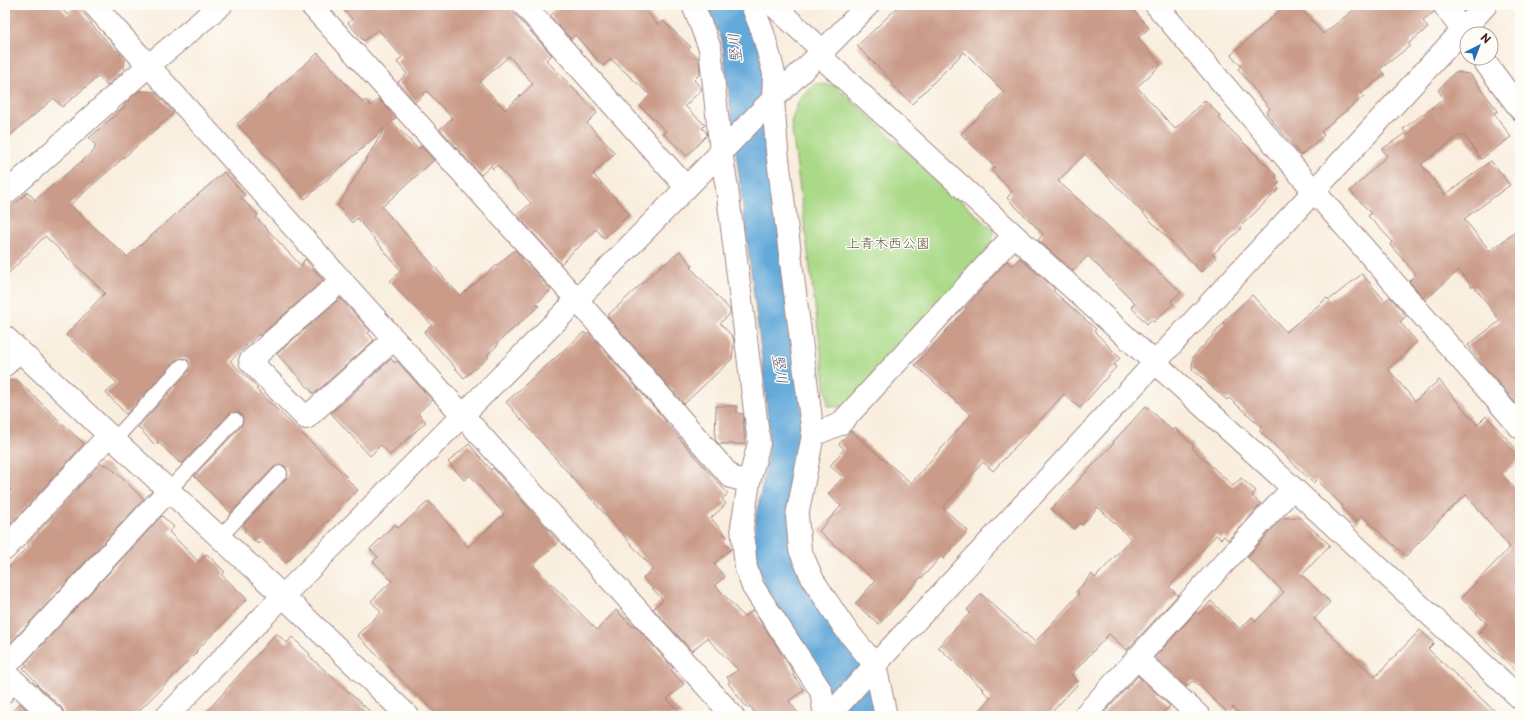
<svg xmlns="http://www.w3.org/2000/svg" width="1525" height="721" font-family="'Playpen Sans','Klee One',sans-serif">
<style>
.green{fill:#aad987;stroke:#7a7c59}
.water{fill:#63a9d9;stroke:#566482}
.building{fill:#ca9b89;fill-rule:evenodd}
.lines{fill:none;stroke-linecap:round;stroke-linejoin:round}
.lane-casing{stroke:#a28684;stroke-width:16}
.street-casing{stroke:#a28684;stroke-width:24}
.secondary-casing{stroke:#a28684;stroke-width:24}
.lane{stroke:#fff;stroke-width:14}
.street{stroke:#fff;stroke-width:22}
.secondary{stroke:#fff;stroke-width:22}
.labels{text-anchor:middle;stroke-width:3;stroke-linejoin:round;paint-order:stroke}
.park-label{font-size:14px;fill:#675747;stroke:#fdfcf7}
.water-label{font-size:15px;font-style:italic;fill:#545671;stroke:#fdfcf7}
</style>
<rect width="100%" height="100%" fill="#fdfcf7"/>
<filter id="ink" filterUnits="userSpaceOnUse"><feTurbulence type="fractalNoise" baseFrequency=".025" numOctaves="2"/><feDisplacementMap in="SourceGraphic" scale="8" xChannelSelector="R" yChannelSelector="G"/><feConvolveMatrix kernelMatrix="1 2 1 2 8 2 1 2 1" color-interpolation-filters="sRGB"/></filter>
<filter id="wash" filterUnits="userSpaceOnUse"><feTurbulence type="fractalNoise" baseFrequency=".012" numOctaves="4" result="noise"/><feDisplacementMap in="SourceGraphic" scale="16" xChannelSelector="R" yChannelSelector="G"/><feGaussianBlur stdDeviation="0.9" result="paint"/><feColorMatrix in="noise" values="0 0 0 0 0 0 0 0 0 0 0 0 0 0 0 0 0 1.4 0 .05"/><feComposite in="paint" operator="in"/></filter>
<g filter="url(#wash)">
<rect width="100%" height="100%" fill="#f9eede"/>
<path class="green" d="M815 83 836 86 993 230 992 247 848 408 828 406 791 122 799 100Z"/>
<path class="water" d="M707 5H745L757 33 806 446 791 525 861 658 879 716H835L767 592 753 554 756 516 766 467 769 431 763 367 722 40Z"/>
<g id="blocks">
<path class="building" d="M12 5H59L67 15 77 6 92 23 91 24 116 51 117 50 125 58 124 70 107 86 99 76 62 107 54 98 5 140V11Z
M339 5H506L552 55 546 60 597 113 587 123 615 153 593 174 630 214 604 238 596 229 576 250 575 249 561 264 517 215 531 203 497 165 493 169 491 166 481 175 440 129 452 118 427 91 415 102 398 82 407 74 397 62 402 57 378 29 364 41 348 23 352 19ZM509 56 533 84 505 110 480 82Z
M562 5H641L658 25 663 21 691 47 688 49 699 59 700 74 694 80 702 89 685 106 705 125 702 128 706 132 707 135 687 156 663 133 666 131 640 106 650 95 611 59 603 66 575 35 571 39 550 16Z
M900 5H1129L1149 28 1138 38 1161 65 1137 87 1175 129 1205 100 1220 116 1219 118 1277 176 1275 177 1280 182 1276 186 1279 189 1240 227 1241 229 1213 254 1216 258 1201 272 1085 154 1058 181 1181 292 1171 301 1173 304 1154 322 1151 320 1147 324 1131 307 1135 303 1088 256 1073 271 1038 240 1043 234 1007 198 1012 192 991 170 995 167 961 134 1004 92 964 52 912 104 891 84 893 82 857 46Z
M1285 5H1298L1323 34 1360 5H1432L1434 12 1423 21 1428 28 1410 42 1409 44 1410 46 1380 69 1385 75 1361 93 1364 96 1321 131 1324 135 1301 155 1266 113 1270 109 1238 69 1241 66 1231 55Z
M318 53 363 103 366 100 371 106 379 99 396 118 392 122 418 149 421 146 434 160 382 207 460 296 515 250 551 290 536 304 539 306 497 343 498 345 487 355 489 357 464 378 424 332 432 325 390 281 401 271 357 218 352 223 338 206 385 128 305 199 237 124Z
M1455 72 1470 74 1498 111 1494 113 1511 137 1481 159 1464 135 1461 137 1460 135 1421 164 1445 195 1491 161 1510 185 1464 219 1490 251 1520 229V408L1483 365 1468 345 1500 321 1474 286 1472 287 1459 270 1425 300 1409 281 1416 274 1390 245 1393 242 1368 216 1371 213 1350 191 1387 156 1382 149 1406 133 1403 129 1444 99 1438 90Z
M139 91 155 92 174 113 70 205 127 257 224 172 245 195 241 198 258 215 256 217 301 266 305 259 323 280 260 336 259 334 230 361 258 388 256 389 348 478 347 479 358 490 286 563 262 540 258 544 244 531 246 528 243 525 286 479 288 475 286 467 282 465 274 467 231 513 194 476 241 426 243 422 241 414 237 412 229 414 182 464 181 462 180 463 158 442 155 445 138 427 188 372 190 367 188 360 183 358 176 360 126 414 106 393 117 383 66 335 105 293 45 236 5 277V212L28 192 35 200 95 150 94 148 96 146 89 138 125 106 124 105Z
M680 251 693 266 691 268 730 310V314L720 323 733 337 734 342 732 359 684 404 607 316 664 263 665 264Z
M1020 258 1055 289 1053 291 1096 329 1094 331 1120 358 1114 365 1116 367 1080 408 1064 394 993 471 983 462 943 508 968 531 943 559 941 556 922 578 921 577 879 624 855 604 875 581 819 531 841 506 828 494 843 477 830 466 844 449 839 444 851 431 911 483 971 415 915 365 966 309 965 308 1007 261 1012 266Z
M1362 274 1385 301 1390 297 1406 316 1400 322 1417 342 1388 369 1415 401 1439 380 1477 425 1486 416 1520 453V459L1502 474 1520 495V674L1478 634 1487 624 1461 598 1510 547 1466 495 1444 515 1406 556 1362 516 1357 522 1342 508 1343 506 1316 480 1313 483 1259 430 1262 427 1229 398 1227 400 1192 369 1193 357 1224 323 1223 322 1252 295 1286 332 1327 298 1329 300Z
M340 298 370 331 368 333 374 340 314 394 277 354Z
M584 332 587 335 589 333 666 421 665 422 728 494 722 499 726 504 711 518 727 537 723 541 731 549 714 564 725 577 715 585 744 617 753 610 794 673 793 675 804 690 789 701 800 716H757L750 706 747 708 728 683 730 681 727 677 738 670 707 638 692 651 653 609 663 600 643 578 653 569 506 402Z
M391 359 395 363 397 361 432 400 418 413 426 422 390 455 381 445 370 456 331 413Z
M5 381H18L84 444 9 526 5 522V496L11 490 5 484Z
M716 406H737V413L743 414 745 444H719L715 440Z
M1146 406 1173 431 1175 428 1194 446 1192 448 1233 486 1241 478 1256 491 1252 496 1261 504 1228 540 1224 536 1221 539 1216 535 1169 587 1178 595 1127 650 1109 634 1071 675 1075 679 1074 680 1078 684 1048 716H975L991 698 983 691 984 690 938 647 970 613 967 610 981 594 1035 642 1079 594 1077 591 1092 574 1095 578 1131 539 1098 507 1082 525 1079 523 1074 529 1051 509 1114 443 1113 442Z
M469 444 491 470 493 468 559 542 533 565 597 630 616 610 633 627 635 625 673 668 671 670 684 684 667 699 683 716H439L417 694 416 695 357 635 381 612 371 601 392 581 373 561 378 557 370 549 395 524 398 528 429 501 468 547 504 514 470 475 464 480 448 462Z
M100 464 108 465 144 499 7 647 5 645V571L29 546 28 543Z
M162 516 174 527 169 532 199 562 207 554 225 572 222 575 247 599 196 651 197 652 134 716H64V712L61 707 37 685 38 684 23 668 27 665 25 663Z
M1299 517 1330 545 1302 575 1330 602 1314 619 1375 677 1420 630 1434 643 1428 649 1500 716H1242L1233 707 1228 713 1195 682 1192 681 1187 687 1155 657 1196 612 1199 614 1211 601 1240 629 1252 617 1256 621 1284 592 1247 557 1283 518Z
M276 633 287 643 292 637 310 654 309 656 375 716H203Z
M1138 676 1170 706 1160 716H1101Z
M20 703 34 716H8Z"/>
</g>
</g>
<g filter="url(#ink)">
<use href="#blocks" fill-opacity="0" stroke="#a28684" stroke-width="1"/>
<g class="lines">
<defs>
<path id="lane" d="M114 440 182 366
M169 490 235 420
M220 537 280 473
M5 696 16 683"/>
<path id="street" d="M94 5 733 716
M311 5 577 300 731 477 749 482
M524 5 686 187
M693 5 710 48 721 152 727 188 759 443 749 482 742 527 746 568 753 587 821 691 825 716
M752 5 763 33 774 73 773 99 777 151 813 435 797 516 800 550 813 580 844 627 875 665 886 716
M773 5 823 51
M1156 5 1314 191 1520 427
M819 55 1014 235 1293 488 1520 698
M5 194 148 66 221 5
M342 280 250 361 306 418 394 339
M5 365 19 350
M813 435 840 424 1014 235
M5 549 109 435
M283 596 408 716
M1137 658 1199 716
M5 667 169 490
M5 672 52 716
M1084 716 1293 488"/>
<path id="secondary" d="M1444 5 1467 37
M1482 58 1520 109
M5 337 109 435 283 596
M167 716 283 596 577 300 773 99 819 55 868 5
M829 716 875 665 1314 191 1486 5"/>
</defs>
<use href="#lane" class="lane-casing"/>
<use href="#street" class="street-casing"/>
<use href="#secondary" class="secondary-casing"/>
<use href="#lane" class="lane"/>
<use href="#street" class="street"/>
<use href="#secondary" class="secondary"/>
</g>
</g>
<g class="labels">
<g class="park-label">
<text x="888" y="248">上青木西公園</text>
</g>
<g class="water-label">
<text transform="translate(735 48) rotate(-96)" y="5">竪川</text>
<text transform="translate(780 369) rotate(81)" y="5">竪川</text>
</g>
</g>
<rect width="1525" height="721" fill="none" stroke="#fdfcf7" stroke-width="20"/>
<g transform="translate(1479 46) rotate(42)"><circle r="19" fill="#fdfcf7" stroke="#b5a4a5"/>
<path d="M0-3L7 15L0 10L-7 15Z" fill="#1f6fb2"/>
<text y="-6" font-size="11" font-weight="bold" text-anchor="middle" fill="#4a1f2b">N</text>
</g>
</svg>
